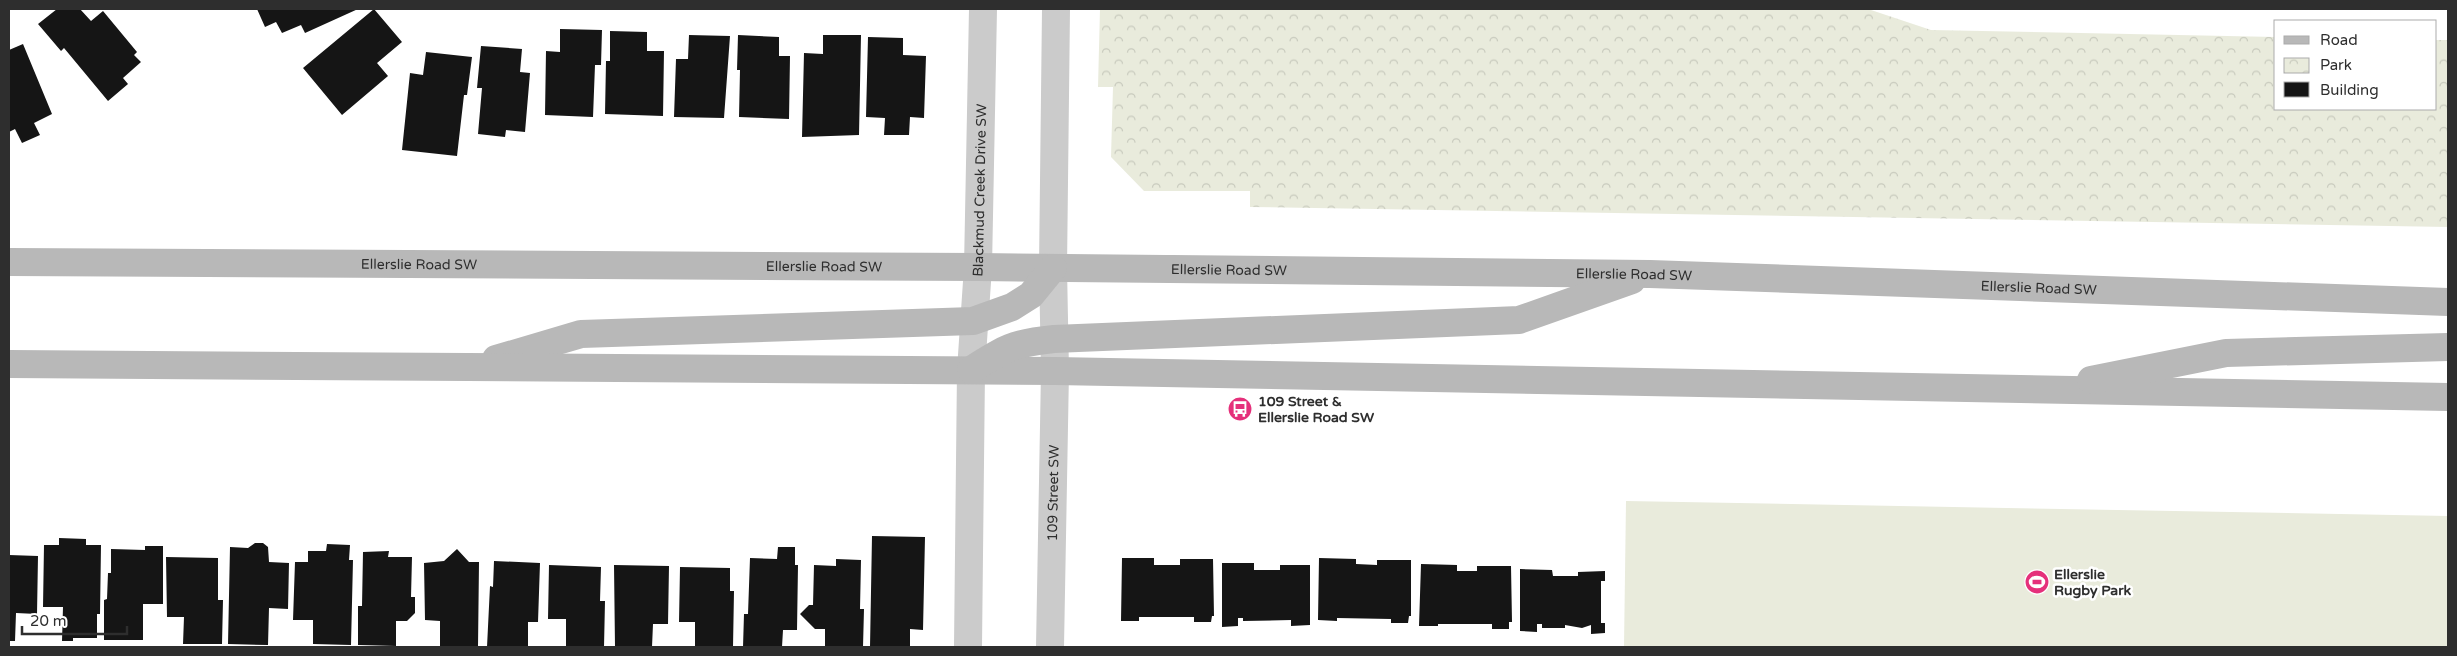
<svg xmlns="http://www.w3.org/2000/svg" width="2457" height="656" font-family="'Varela Round',sans-serif">
<style>
.green{fill:#e9ebdc}
.park{fill:url(#park-crowns)}
.building{fill:#151515}
.lines{fill:none;stroke-linecap:round;stroke-linejoin:round}
.minor{stroke:#cbcbcb;stroke-width:28}
.tertiary{stroke:#cbcbcb;stroke-width:28}
.secondary{stroke:#b8b8b8;stroke-width:28}
.labels{text-anchor:middle;stroke-width:5;stroke-linejoin:round;paint-order:stroke}
.street-label{font-size:14px;fill:#2e2e2e;stroke:#fff}
.poi-label{font-size:14px;font-weight:bold;fill:#2e2e2e;stroke:#fff;text-anchor:start}
</style>
<defs>
<pattern id="park-crowns" width="20" height="18" patternUnits="userSpaceOnUse" patternTransform="scale(1.25)"><rect width="20" height="18" fill="#e9ebdc"/><path d="M2 6a3 3 0 1 1 6 0M12 15a3 3 0 1 1 6 0" fill="none" stroke="#c8cabd"/></pattern>
</defs>
<rect width="100%" height="100%" fill="#fff"/>
<path class="green" d="M1626 501 2448 516V647H1624Z"/>
<path class="park" d="M1100 9H1868L1931 30 2276 37V109H2436V40H2448V227L1250 207V191H1144L1111 157 1113 87H1098Z"/>
<path class="building" d="M57 9H80L91 21 103 11 137 52 134 55 141 62 123 78 128 84 108 101 64 48 61 51 38 24Z
M257 9H358L305 33 301 25 282 33 276 22 265 27Z
M374 9 402 42 377 63 388 76 342 115 303 68Z
M560 29 602 30 601 65H595L593 117 545 115 546 51 560 52Z
M610 31 647 32V51H664L663 116 605 114 606 61H610Z
M689 35 730 36 724 118 674 117 676 59H688Z
M738 35 779 37V56H790L789 119 739 117 740 70H737Z
M823 35H861L859 135 802 137 804 53 823 54Z
M868 37 903 38V55L926 56 924 118 910 117 909 135H884L885 118 866 117Z
M23 44 52 114 34 123 40 135 22 143 15 129 9 132V50Z
M481 46 522 49 520 72 530 73 525 132 506 130 505 137 478 134 482 88H477Z
M426 52 472 57 467 95H464L457 156 402 150 410 73 423 75Z
M872 536 925 537 923 630 910 629V647H870Z
M59 538 86 539V545H101L100 614H97V638H73V641H62L63 607H43L44 545H59Z
M255 543H263L268 547 269 562 289 563 288 609 269 608 268 645 228 644 230 547 248 548Z
M327 544 350 545 349 560H353L351 645 313 644V620H293L295 562H308V551H326Z
M145 546H163V604H143V640H104V600L107 599 108 573H111V549L145 550Z
M778 547H795V565H798L797 630H783L782 647H743L744 614H748L750 558 777 559Z
M457 549 469 562H479L478 647 440 646V621L425 620 424 563 444 561Z
M389 551 388 557H412L411 597H415V613L407 621H396V646L358 645V606H362L363 552Z
M9 555 38 556 37 614 16 613 15 641H9Z
M166 557 218 558V600H223L222 644H183L184 617H167Z
M1122 558H1154V565H1180V559H1213L1214 616H1212L1211 622H1194V617H1139V621H1121Z
M1319 558 1356 559V564L1377 565V560H1411V616H1409L1408 623H1391V619L1337 618V621L1318 620Z
M836 559 861 560 860 609H864L863 647H825V629H815L800 614 809 605H813L814 565 836 566Z
M494 561 540 563 538 622H528V647H487L490 586 493 587Z
M1222 563H1254V570H1280V565H1310V625L1291 626V620L1243 621V618H1238V626L1222 627Z
M1421 564 1457 565V571H1477V566H1511L1512 622H1509V629H1492V624H1438V626H1419Z
M549 565 601 567 600 601H605L604 647H566V619H548Z
M614 565 669 566 668 624H653L652 647H615Z
M680 567 730 568V591H734L733 647H695V622H679Z
M1520 569 1552 570 1553 576H1578V572L1605 571V581H1601V623H1605V633L1591 634V625L1582 628 1565 625V628H1542V624H1537V632L1520 631Z"/>
<g class="lines">
<g class="minor">
<path d="M968 647 971 370"/>
<path id="s1" d="M1050 647 1055 371"/>
</g>
<g class="tertiary">
<path id="s2" d="M971 370 978 267 983 9"/>
<path d="M1055 371 1053 268 1056 9"/>
</g>
<g class="secondary">
<path id="s3" d="M9 262 978 267 1650 274 2448 302"/>
<path d="M496 359 581 334 973 321 1012 307 1031 295 1053 268"/>
<path d="M9 364 1055 371 2448 397"/>
<path d="M971 370C1005 348 1013 343 1054 339L1519 320 1632 280"/>
<path d="M2091 380 2226 353 2448 347"/>
</g>
</g>
<defs>
<symbol id="bus-disc" viewBox="-11 -11 22 22"><circle r="9.5" fill="#e5307b" stroke="#fff"/><path d="M-5-6H5V4H4V6H2V4H-2V6H-4V4H-5ZM-3.5-4V0h7V-4ZM-3.5 1.2v1.5H-2V1.2ZM2 1.2v1.5H3.5V1.2Z" fill="#fff"/></symbol>
<symbol id="stadium-disc" viewBox="-11 -11 22 22"><circle r="9.5" fill="#e5307b" stroke="#fff"/><path d="M0-5a6.5 5 0 1 0 0 10a6.5 5 0 1 0 0-10ZM-3.5-1.8h7v3.6h-7Z" fill="#fff"/></symbol>
</defs>
<g fill-rule="evenodd">
<use href="#bus-disc" x="1226" y="395" width="28" height="28"/>
<use href="#stadium-disc" x="2023" y="568" width="28" height="28"/>
</g>
<g class="labels">
<g class="street-label">
<text dy="5" stroke="none"><textPath href="#s2" startOffset="180">Blackmud Creek Drive SW</textPath></text>
<text dy="5" stroke="none"><textPath href="#s3" startOffset="410">Ellerslie Road SW</textPath></text>
<text dy="5" stroke="none"><textPath href="#s3" startOffset="815">Ellerslie Road SW</textPath></text>
<text dy="5" stroke="none"><textPath href="#s3" startOffset="1220">Ellerslie Road SW</textPath></text>
<text dy="5" stroke="none"><textPath href="#s3" startOffset="1625">Ellerslie Road SW</textPath></text>
<text dy="5" stroke="none"><textPath href="#s3" startOffset="2030">Ellerslie Road SW</textPath></text>
<text dy="5" stroke="none"><textPath href="#s1" startOffset="154">109 Street SW</textPath></text>
</g>
<g class="poi-label">
<text x="1258" y="406">109 Street &amp;<tspan x="1258" dy="16">Ellerslie Road SW</tspan></text>
<text x="2054" y="579">Ellerslie<tspan x="2054" dy="16">Rugby Park</tspan></text>
</g>
</g>
<rect width="2457" height="656" fill="none" stroke="#2e2e2e" stroke-width="20"/>
<rect x="2274" y="20" width="162" height="90" fill="#ffffff" stroke="#ababab"/>
<rect x="2284" y="36" width="25" height="8" fill="#b8b8b8" stroke="#ababab"/>
<text x="2320" y="45" font-size="15" fill="#2e2e2e">Road</text>
<rect x="2284" y="58" width="25" height="15" fill="url(#park-crowns)" stroke="#ababab"/>
<text x="2320" y="70" font-size="15" fill="#2e2e2e">Park</text>
<rect x="2284" y="82" width="25" height="15" fill="#151515" stroke="#ababab"/>
<text x="2320" y="95" font-size="15" fill="#2e2e2e">Building</text>
<path d="M22 626v8h105v-8" fill="none" stroke="#2e2e2e" stroke-width="2.5"/>
<text x="30" y="626" font-size="15" fill="#2e2e2e" stroke="#ffffff" stroke-width="4" paint-order="stroke">20 m</text>
</svg>
